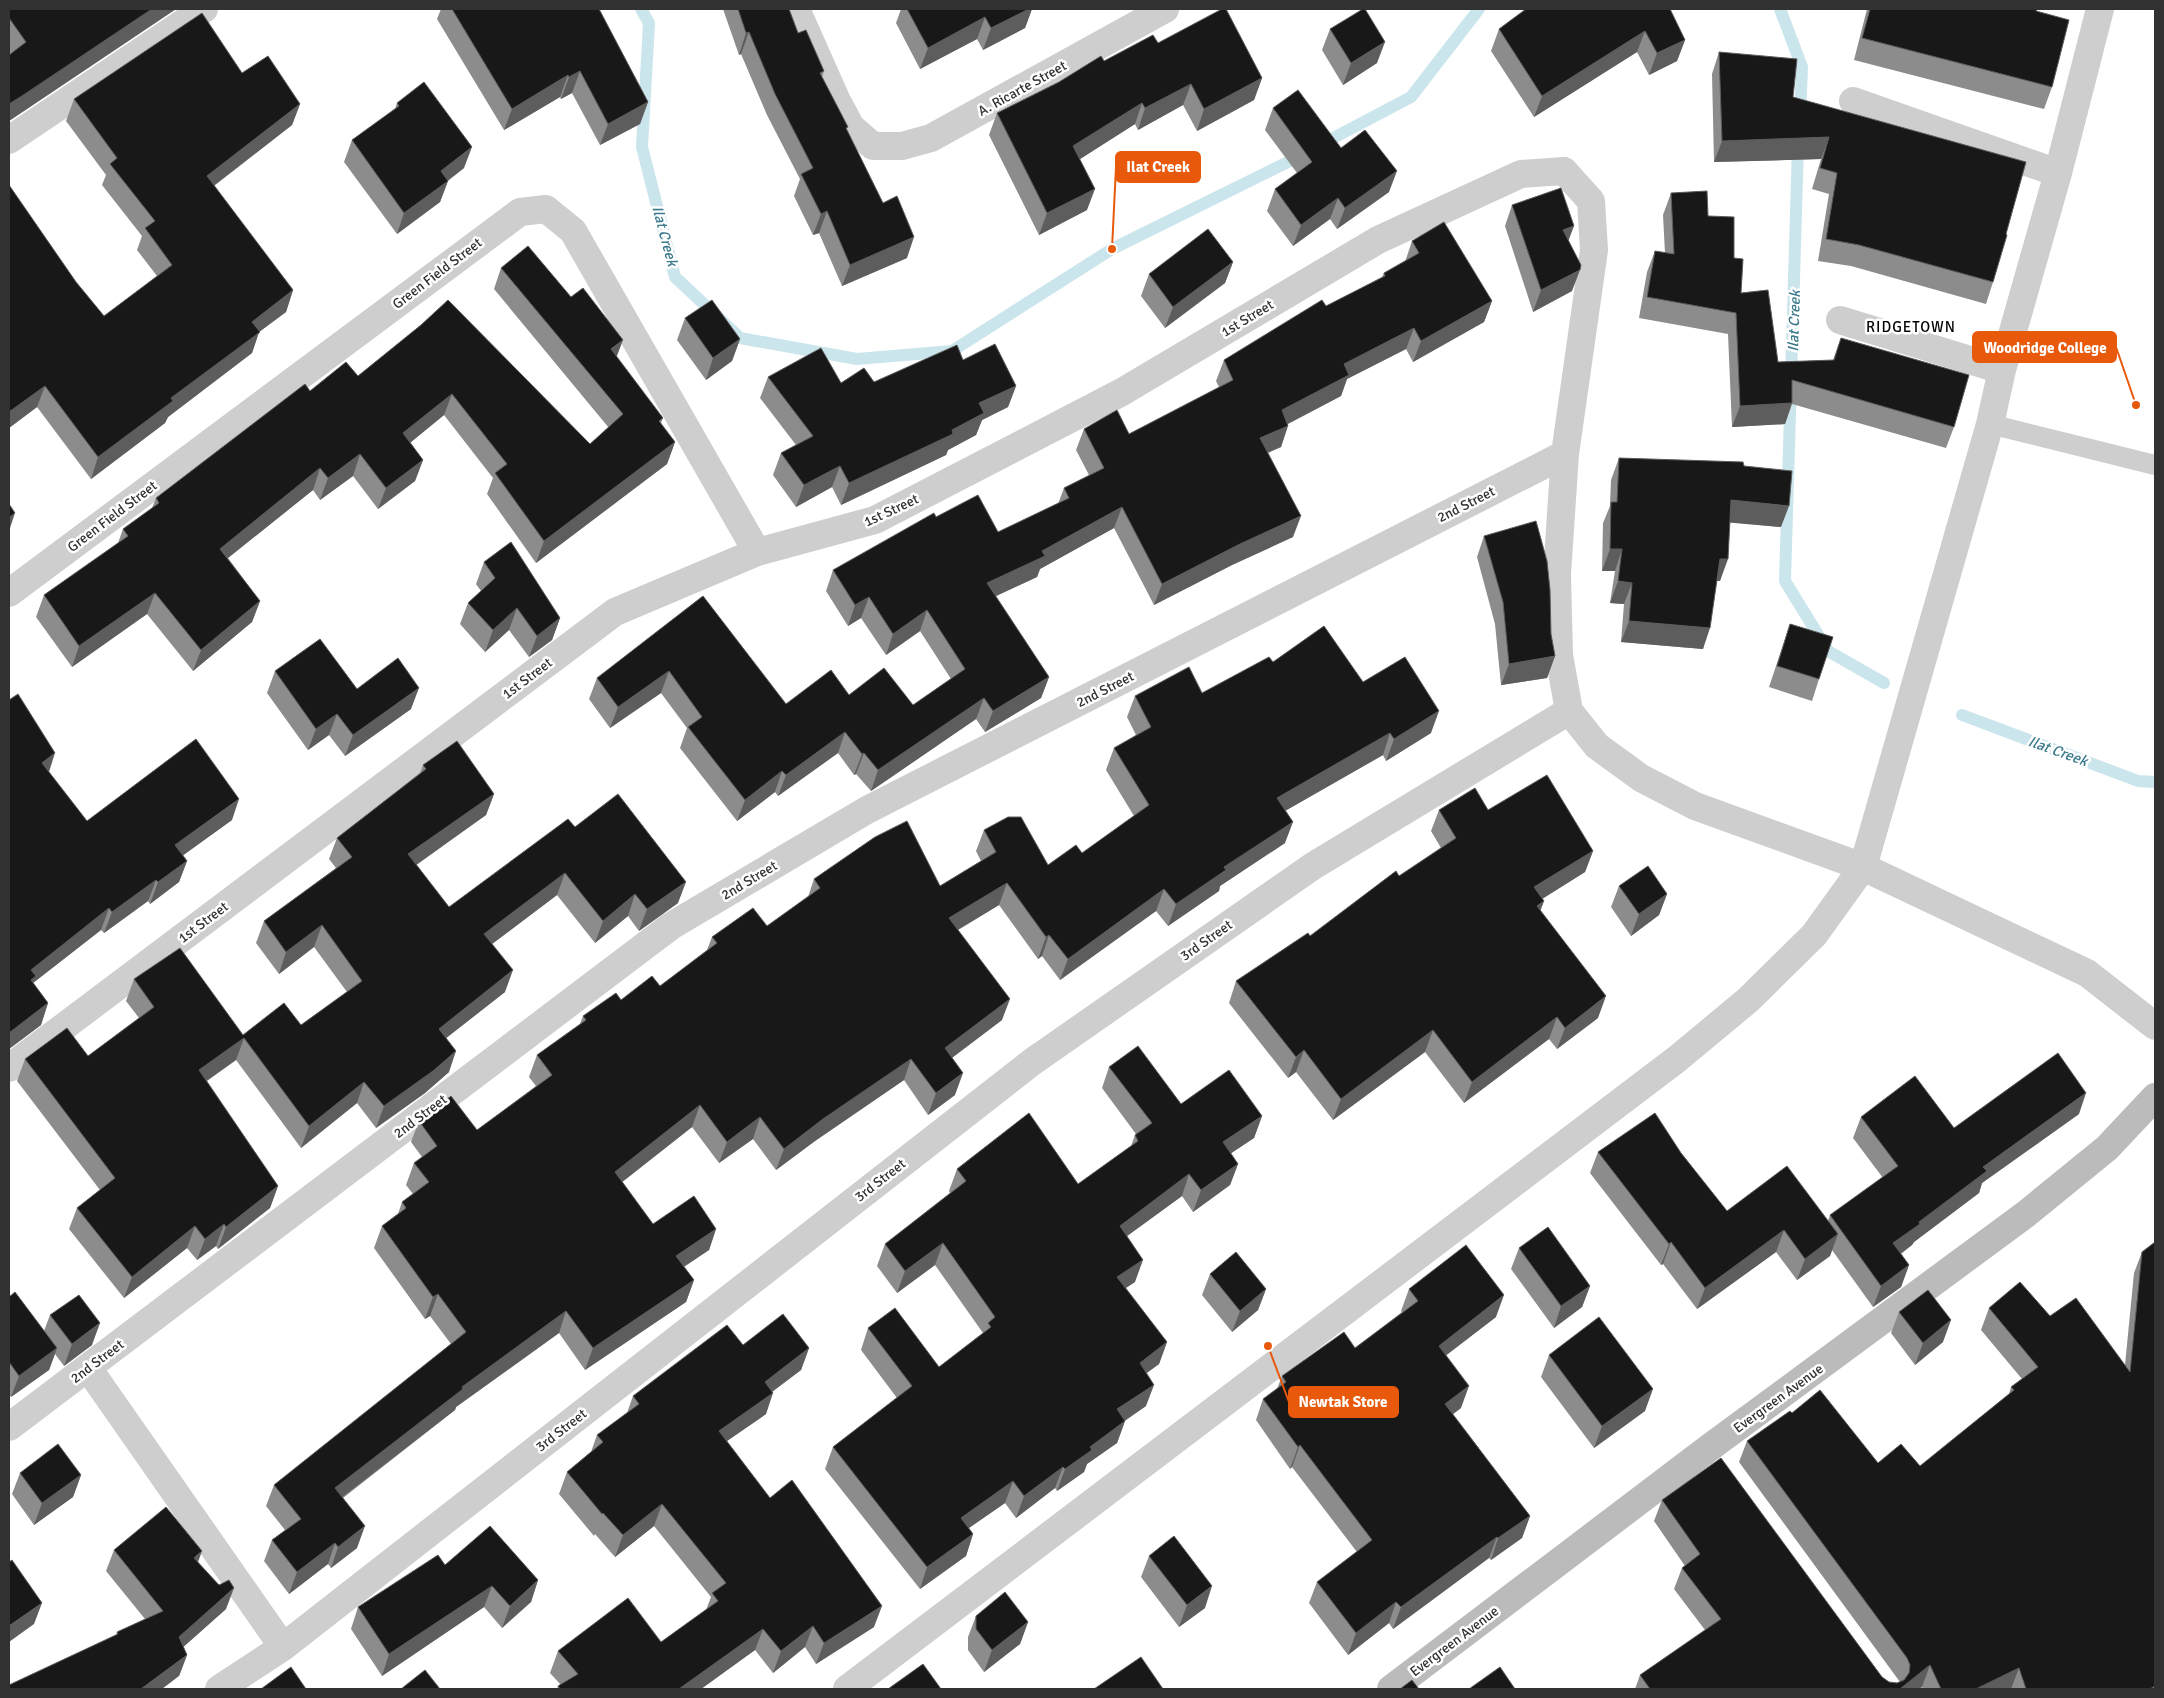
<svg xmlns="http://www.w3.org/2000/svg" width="2164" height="1698" font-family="Signika,sans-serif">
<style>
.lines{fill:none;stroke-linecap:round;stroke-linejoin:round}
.stream{stroke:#cbe5ed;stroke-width:12}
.lane{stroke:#cecece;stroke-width:20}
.street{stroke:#cecece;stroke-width:28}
.secondary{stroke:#bbb;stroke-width:28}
.wall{fill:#8c8c8c}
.shaded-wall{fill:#5d5d5d}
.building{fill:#181818;stroke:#5d5d5d}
.labels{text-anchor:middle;stroke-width:5;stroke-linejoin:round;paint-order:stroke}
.street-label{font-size:14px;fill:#313131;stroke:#fff}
.water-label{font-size:15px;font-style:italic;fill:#3b7a8d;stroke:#fff}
.neighbourhood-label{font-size:15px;letter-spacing:1px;fill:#000;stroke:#fff}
.leader{fill:none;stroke:#e8590c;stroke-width:2}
.callout-dot{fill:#e8590c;stroke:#fff;stroke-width:2}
.callout{fill:#e8590c;stroke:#e8590c;stroke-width:2}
.callout-label{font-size:15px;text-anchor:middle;font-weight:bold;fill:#fff}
</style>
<rect width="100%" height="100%" fill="#fff"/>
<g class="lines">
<path class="stream" d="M641 9 649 23 642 147 675 277 740 338 857 359 952 351 1112 249 1302 155
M1780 9 1802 67 1800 115
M1320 145 1411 97 1479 9
M1798 145 1785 581 1828 651 1884 683
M1962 715 2138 781 2155 782"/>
<path class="lane" d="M1990 424 2155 465"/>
<path class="street" d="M796 9 836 99 851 127 873 146H902L931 138 1165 9
M1853 101 2058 173
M9 140 204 9
M1840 320 2002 370
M9 593 520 212 546 209 573 231 757 552
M9 1068 615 612 757 552 875 520 1122 392 1378 240 1521 174 1564 171 1591 201 1594 250 1565 454 1557 574 1559 655 1569 711 1597 746 1641 778 1695 806 1863 867 2087 973 2155 1026
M88 1368 283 1647
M9 1427 671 926 867 810 1565 454
M219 1689 283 1647 1032 1062 1313 866 1569 711
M847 1689 1677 1059 1748 1000 1814 935 1863 867 1990 424 2002 370 2058 173 2100 9"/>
<path class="secondary" d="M1391 1689 1709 1448 2026 1214 2107 1148 2155 1097"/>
</g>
<path class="wall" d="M9 9H176L9 121V55L11 54 9 51Z
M441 9H599L648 102 640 124 600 145 572 93 561 99 560 97 504 130 437 19Z
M723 9H789L798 33 824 71 822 77 907 258 842 286 819 233 813 235 794 196 800 179 767 115 741 54 739 55Z
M901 9H1032L1025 28 983 50 977 39 920 69 896 23Z
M1670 9 1685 40 1677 61 1649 75 1637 52 1534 117 1491 51 1499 29Z
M1867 9H2037L2036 11 2052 87 2044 109 1854 60Z
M1330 29 1377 63 1343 85 1322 50Z
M1158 43 1262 78 1254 100 1197 131 1183 105 1138 130 1135 124 1080 159 1087 210 1039 235 989 135 997 113 1104 61Z
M1719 52 1793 97 2006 234 1993 282 1986 304 1851 266 1818 261 1829 194 1812 189 1821 159 1714 162 1712 74Z
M242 73 300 104 292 125 214 186 293 290 286 312 259 332 252 353 168 417 165 423 91 479 37 407 9 428V185L76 282 104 316 157 276 137 250 142 236 102 185 106 175 66 121 74 99Z
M397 103 464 168 448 181 440 202 397 234 344 162 352 140 395 109Z
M1273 108 1341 148 1389 192 1337 229 1330 219 1293 246 1267 211 1275 189 1297 173 1265 130Z
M1671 193 1708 216 1734 258 1741 293 1778 362 1833 360 1841 338 1954 427 1946 448 1792 404 1785 424 1732 427 1728 334 1639 318 1647 272 1655 251 1665 253 1663 215Z
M1512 205 1569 241 1572 291 1533 312 1505 226Z
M1412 241 1492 301 1484 322 1413 362 1406 349 1347 379 1341 396 1288 424 1281 447 1268 453 1293 537 1232 565 1154 605 1114 528 1040 569 1037 577 996 596 1049 677 1041 698 985 732 976 719 871 791 856 774 854 775 838 753 778 796 775 792 737 821 680 748 687 728 661 693 610 728 589 699 597 678 703 596 786 704 849 695 913 705 951 679 920 631 886 655 861 618 848 626 826 591 833 570 936 517 998 532 1058 504 1064 488 1089 475 1076 450 1084 429 1129 434 1219 387 1216 381 1224 360 1382 277 1384 273 1405 262Z
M1233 262 1225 283 1165 328 1141 296 1149 274Z
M501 268 616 357 663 418 661 423 675 442 667 464 536 563 487 494 493 478 444 415 410 443 423 460 415 481 378 509 353 476 320 500 313 490 228 558 260 601 252 622 193 671 147 614 72 667 36 617 44 595 118 543 123 529 152 508 156 498 310 391 358 376 421 325 590 444 609 428 494 289Z
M685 318 740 339 732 361 706 380 677 340Z
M963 360 1016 386 1008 407 982 420 976 435 948 450 946 455 841 505 832 487 796 507 773 475 781 453 796 445 760 398 768 377 841 383 874 382Z
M1619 458 1744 466 1781 527 1730 522 1720 581H1717L1703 649 1621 642 1624 604 1610 603 1615 571H1602L1603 523 1610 506 1611 480Z
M1484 536 1551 634 1555 656 1547 678 1501 685 1495 624 1477 557Z
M484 562 560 618 552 640 529 657 509 630 485 652 460 624 468 603 481 591 476 584Z
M1790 624 1819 679 1812 701 1769 687Z
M1273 662 1363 682 1431 733 1386 761 1383 755 1285 811V843L1220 886 1219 891 1168 926 1156 911 1060 980 1042 956 1038 959 999 905 958 930 1002 1020 952 1058 955 1095 928 1115 904 1080 815 1141 776 1170 753 1139 719 1163 692 1127 622 1182 653 1224 716 1229 709 1250 684 1267 694 1280 686 1302 585 1370 559 1333 456 1407 455 1410 343 1498 357 1548 331 1568 328 1564 289 1594 264 1561 272 1540 285 1530 266 1506 274 1485 451 1344 430 1316 425 1319 374 1248 382 1226 398 1214 402 1202 413 1194 406 1185 414 1163 422 1157 411 1142 419 1121 477 1130 536 1086 529 1077 537 1055 580 1024 583 1016 621 1000 660 986 707 950 712 937 767 926 808 897 814 879 940 886 981 861 976 851 984 830 1048 865 1082 853 1134 816 1106 770 1114 748 1136 735 1127 717 1135 696 1202 693Z
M275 671 357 689 411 709 345 756 329 735 308 750 267 693Z
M9 700 49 772 87 821 232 820 183 855 187 861 179 882 150 904 148 901 104 933 101 930 33 983 48 1003 41 1025 9 1049Z
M423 765 494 794 486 815 416 864 449 907 575 827 678 903 639 931 628 916 595 943 557 895 492 944 505 992 446 1038 449 1072 425 1093 376 1128 357 1103 301 1148 236 1060 207 1081 278 1186 270 1208 218 1249 216 1246 197 1260 187 1248 124 1298 69 1229 77 1208 100 1190 17 1081 25 1059 88 1056 139 1018 126 1001 134 979 243 1035 301 1025 347 992 314 947 279 974 256 943 264 921 336 868 329 859 337 838 420 773Z
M1439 810H1488L1593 851 1585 872 1542 899 1544 901 1540 911 1598 1018 1557 1049 1549 1039 1464 1103 1425 1052 1333 1120 1296 1072 1288 1078 1229 1003 1236 981 1310 936 1441 848 1431 831Z
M1619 886 1667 894 1659 915 1631 936 1611 907Z
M1109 1067 1181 1104 1262 1116 1254 1138 1231 1153 1238 1164 1230 1185 1193 1212 1182 1196 1127 1236 1135 1282 1126 1288 1167 1342 1159 1364 1146 1373V1406L1125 1421 1117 1443 1087 1464 1084 1472 1057 1491 1055 1488 1016 1518 1005 1503 969 1528 973 1534 966 1556 920 1589 825 1469 833 1447 897 1398 861 1350 868 1328 939 1367 983 1333 935 1265 897 1293 877 1266 885 1244 950 1193 949 1191 957 1169 1078 1184 1131 1146 1135 1135 1136 1134 1102 1088Z
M2079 1114 1982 1183 1979 1193 1914 1242 1912 1245 1901 1254 1909 1265 1901 1287 1873 1307 1832 1250 1830 1256 1797 1280 1776 1252 1697 1309 1663 1264 1661 1265 1590 1173 1598 1152 1681 1153 1727 1211 1828 1221 1830 1215 1883 1178 1853 1138 1861 1117 1954 1128Z
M1519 1248 1590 1286 1582 1307 1554 1328 1511 1269Z
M2142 1252 2155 1689H1923L1922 1687 1919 1689H1635L1640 1675 1705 1630 1674 1589 1682 1568 1685 1566 1654 1521 1662 1500 1882 1677 1889 1682 1897 1683 1900 1682 1739 1462 1747 1441 1792 1413 1878 1463 1920 1466 2009 1394 2011 1387 2022 1379 1981 1330 1989 1308 2050 1316 2125 1365 2134 1273Z
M1210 1274 1266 1289 1258 1310 1232 1332 1202 1295Z
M1409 1289 1496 1317 1446 1355 1461 1408 1453 1414 1530 1516 1522 1538 1491 1560 1489 1558 1393 1629 1389 1623 1348 1655 1309 1603 1317 1582 1357 1552 1292 1467 1290 1469 1256 1420 1263 1399 1277 1389 1282 1376 1355 1348 1402 1312 1401 1311Z
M9 1297 44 1331 50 1315 92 1345 64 1366 55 1354 49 1370 11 1397 9 1394Z
M1899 1312 1943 1342 1915 1365 1891 1333Z
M743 1345 809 1348 801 1370 772 1392 766 1414 727 1441 770 1498 874 1627 816 1664 805 1647 773 1673 755 1650 701 1689H557L558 1686 561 1685 550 1673 558 1651 661 1642 706 1610 711 1597 654 1526 615 1557 595 1534 594 1536 559 1494 567 1472 591 1452 597 1435 627 1413 633 1396Z
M1549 1355 1645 1411 1594 1448 1541 1377Z
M20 1473 81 1475 73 1497 34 1525 12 1494Z
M114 1550 198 1562 226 1609 183 1647 187 1655 179 1676 116 1635 117 1632 145 1619 106 1571Z
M1149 1556 1205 1608 1179 1627 1141 1577Z
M445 1565 538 1580 531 1602 502 1628 484 1607 382 1676 351 1629 358 1607Z
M976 1616 1028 1622 1020 1644 984 1672 968 1650V1637Z"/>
<path class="shaded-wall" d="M152 9H176L9 121V104Z
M1029 9H1032L1025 28 983 50 991 28Z
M985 17 977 39 920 69 928 48Z
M1645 31 1637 52 1534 117 1542 96Z
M749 32 741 54 739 55 746 33Z
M1685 40 1677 61 1649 75 1657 53Z
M1385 42 1377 63 1343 85 1351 63Z
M580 71 572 93 561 99 569 77Z
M568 75 560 97 504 130 512 109Z
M1262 78 1254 100 1197 131 1204 109Z
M1191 84 1183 105 1138 130 1145 108Z
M648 102 640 124 600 145 608 124Z
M1142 103 1135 124 1066 168 1073 146Z
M300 104 292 125 199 197 207 176Z
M1829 137 1821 159 1714 162 1722 141Z
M472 147 464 168 439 187 448 181 440 202 397 234 404 213 441 171Z
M1397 171 1389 192 1337 229 1345 208Z
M1095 189 1087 210 1039 235 1047 213Z
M1338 198 1330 219 1293 246 1301 225Z
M827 211 819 233 813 235 821 214Z
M1574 226 1566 247 1563 230Z
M914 237 907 258 842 286 850 265Z
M1233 262 1225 283 1165 328 1173 307Z
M1580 270 1572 291 1533 312 1541 290Z
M293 290 286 312 259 332 252 353 168 417 165 423 91 479 98 457 171 398 252 322Z
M1492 301 1484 322 1413 362 1421 341Z
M1414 328 1406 349 1347 379 1341 396 1274 431 1282 410 1344 364Z
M740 339 732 361 706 380 713 358Z
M623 340 615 361 611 349Z
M45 386 37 407 9 428V412Z
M1016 386 1008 407 982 420 976 435 948 450 946 455 841 505 849 483 952 430 979 403Z
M452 394 444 415 395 455 403 433Z
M1792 403 1785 424 1732 427 1740 406Z
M1288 426 1281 447 1252 459 1260 438Z
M675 442 667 464 536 563 544 541Z
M360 454 353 476 320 500 328 478Z
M423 460 415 481 378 509 386 488Z
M840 466 832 487 796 507 804 485Z
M320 468 313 490 213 570 220 549Z
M1731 500 1789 506 1781 527 1723 522Z
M1122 507 1114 528 1040 569 1037 577 979 604 987 583 1042 551Z
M15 513 9 531V518Z
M1301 516 1293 537 1232 565 1154 605 1162 584 1240 544Z
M1610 549H1622L1615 571H1602Z
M1720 559H1728L1720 581H1713Z
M1618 581 1632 583 1624 604 1610 603Z
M155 593 147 614 72 667 79 646Z
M869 597 861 618 848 626 855 605Z
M260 601 252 622 193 671 201 650Z
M517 608 509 630 485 652 493 630Z
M927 610 920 631 886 655 893 634Z
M560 618 552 640 529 657 537 636Z
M1629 621 1710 628 1703 649 1621 642Z
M1555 656 1547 678 1501 685 1509 664Z
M669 671 661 693 610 728 618 707Z
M1049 677 1041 698 985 732 993 711Z
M419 688 411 709 345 756 353 735Z
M984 698 976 719 871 791 878 770Z
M1439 711 1431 733 1386 761 1394 739Z
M337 714 329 735 308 750 316 729Z
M845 732 838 753 778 796 786 775Z
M1390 733 1383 755 1269 820 1277 798Z
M55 753 48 775 42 763Z
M864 753 856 774 854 775 862 754Z
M782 771 775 792 737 821 745 800Z
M494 794 486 815 401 876 408 854Z
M239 799 232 820 167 867 175 845Z
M1293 822 1285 843 1220 886 1219 891 1168 926 1176 904 1224 867Z
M1593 851 1585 872 1526 909 1534 887Z
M187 861 179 882 150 904 158 882Z
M565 873 557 895 476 956 484 934Z
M156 880 148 901 104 933 112 912Z
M686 882 678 903 639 931 647 909Z
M1007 883 999 905 941 940 949 918Z
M1164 889 1156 911 1060 980 1068 959Z
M635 894 628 916 595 943 603 921Z
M1667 894 1659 915 1631 936 1639 914Z
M1544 901 1536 922 1537 906Z
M109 908 101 930 33 983 28 998 31 970Z
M322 925 314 947 279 974 286 952Z
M1049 935 1042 956 1038 959 1046 937Z
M513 970 505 992 431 1050 439 1029Z
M1606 996 1598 1018 1557 1049 1565 1028Z
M1010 999 1002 1020 937 1069 945 1048Z
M48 1003 41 1025 9 1049V1033Z
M1557 1017 1549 1039 1464 1103 1472 1082Z
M1433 1030 1425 1052 1333 1120 1341 1099Z
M244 1038 236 1060 192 1091 199 1070Z
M1304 1050 1296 1072 1288 1078 1296 1057Z
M456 1051 449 1072 425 1093 376 1128 384 1106Z
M911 1059 904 1080 815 1141 776 1170 784 1149 823 1119Z
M963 1073 955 1095 928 1115 936 1093Z
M364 1082 357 1103 301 1148 309 1126Z
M2086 1093 2079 1114 1982 1183 1979 1193 1914 1242 1912 1245 1885 1265 1893 1243 1919 1222 1983 1167Z
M700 1105 692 1127 607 1194 615 1172Z
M1262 1116 1254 1138 1215 1164 1223 1142Z
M760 1117 753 1139 719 1163 727 1142Z
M1238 1164 1230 1185 1193 1212 1201 1190Z
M1189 1174 1182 1196 1112 1247 1120 1226Z
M278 1186 270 1208 218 1249 226 1227Z
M224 1224 216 1246 197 1260 205 1239Z
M195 1226 187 1248 124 1298 132 1277Z
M716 1229 709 1250 668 1277 676 1256Z
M1784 1230 1776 1252 1697 1309 1705 1288Z
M1838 1234 1830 1256 1797 1280 1805 1259Z
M1671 1242 1663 1264 1661 1265 1669 1244Z
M943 1243 935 1265 897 1293 905 1271Z
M1143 1260 1135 1282 1110 1298 1117 1277Z
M1909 1265 1901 1287 1873 1307 1881 1286Z
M694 1280 686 1302 585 1370 593 1348Z
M1590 1286 1582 1307 1554 1328 1561 1306Z
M1266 1289 1258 1310 1232 1332 1240 1311Z
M438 1294 430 1316 425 1319 433 1297Z
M1504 1295 1496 1317 1431 1367 1439 1346Z
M566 1311 559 1333 456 1407 455 1410 327 1509 335 1488 462 1387Z
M1951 1320 1943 1342 1915 1365 1923 1343Z
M100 1323 92 1345 64 1366 72 1344Z
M1167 1342 1159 1364 1132 1384 1140 1363Z
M57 1348 49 1370 11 1397 19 1376Z
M809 1348 801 1370 757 1403 765 1382Z
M1154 1385 1146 1406 1109 1431 1117 1409Z
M1469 1386 1461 1408 1437 1426 1445 1404Z
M1653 1389 1645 1411 1594 1448 1602 1426Z
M773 1393 766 1414 711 1452 719 1431Z
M1125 1421 1117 1443 1087 1464 1084 1472 1057 1491 1065 1469 1090 1447Z
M1300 1445 1292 1467 1290 1469 1298 1447Z
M1063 1467 1055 1488 1016 1518 1024 1496Z
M81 1475 73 1497 34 1525 42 1503Z
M1013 1481 1005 1503 953 1539 961 1518Z
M662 1504 654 1526 615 1557 623 1535Z
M1530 1516 1522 1538 1491 1560 1498 1538Z
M365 1526 357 1548 331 1568 338 1547Z
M973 1534 966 1556 920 1589 927 1567Z
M1497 1537 1489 1558 1393 1629 1401 1607Z
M335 1543 328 1564 289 1594 297 1572Z
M202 1551 194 1573V1558Z
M538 1580 531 1602 502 1628 510 1606Z
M492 1586 484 1607 382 1676 389 1654Z
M1212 1586 1205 1608 1179 1627 1187 1605Z
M234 1588 226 1609 171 1658 179 1637Z
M1396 1602 1389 1623 1348 1655 1356 1633Z
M42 1603 34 1624 9 1642V1626Z
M882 1606 874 1627 816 1664 824 1643Z
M1028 1622 1020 1644 984 1672 992 1650Z
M813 1626 805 1647 773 1673 781 1651Z
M763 1629 755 1650 701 1689H679Z
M187 1655 179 1676 162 1689H141Z
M1930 1665 1922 1687 1919 1689H1900Z
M2019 1668 2011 1689H1976Z"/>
<path class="building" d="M9 9H152L22 96 9 104V55L26 42 9 18Z
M452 9H599L648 102 608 124 580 71 569 77 568 75 512 109Z
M738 9H789L798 33 806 30 824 71 820 73 848 127 846 128 883 203 897 196 914 237 850 265 827 211 821 214 801 174 813 168 775 94 749 32 746 33Z
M907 9H1029L991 28 985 17 928 48Z
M1222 9H1226L1262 78 1204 109 1191 84 1145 108 1142 103 1073 146 1095 189 1047 213 997 113 1059 82 1101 56 1104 61 1153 35 1158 43Z
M1363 9H1365L1385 42 1351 63 1330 29Z
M1526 9H1670L1685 40 1657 53 1645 31 1542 96 1499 29Z
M1870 9H2037L2036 11 2069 20 2052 87 1862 38Z
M202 13 242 73 268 56 300 104 207 176 293 290 252 322 260 332 171 398 173 401 98 457 45 386 9 412V185L76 282 104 316 172 265 145 228 155 221 110 164 117 158 74 99Z
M1719 52 1797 59 1793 97 2026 162 2006 234 2007 235 1993 282 1859 245 1826 239 1837 173 1820 168 1829 137 1722 141Z
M424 82 472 147 441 171 448 181 404 213 352 140 399 106 397 103Z
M1298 90 1341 148 1365 130 1397 171 1345 208 1338 198 1301 225 1275 189 1312 162 1273 108Z
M1561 188 1574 226 1563 230 1581 265 1580 270 1541 290 1512 205Z
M1707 191 1708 216 1734 217V258L1743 259 1741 293 1768 290 1778 362 1834 360 1841 338 1969 375 1954 427 1792 380V403L1740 406 1736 313 1647 297 1655 251 1674 254 1671 193Z
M1444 222 1492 301 1421 341 1414 328 1344 364 1349 375 1282 410 1288 426 1260 438 1301 516 1240 544 1162 584 1122 507 1042 551 1045 556 987 583 1049 677 993 711 984 698 878 770 864 753 862 754 845 732 786 775 782 771 745 800 688 727 702 717 669 671 618 707 597 678 703 596 786 704 831 670 849 695 884 668 913 705 965 669 927 610 893 634 869 597 855 605 833 570 934 513 936 517 978 495 998 532 1069 498 1064 488 1104 468 1084 429 1117 410 1129 434 1233 380 1224 360 1322 300 1326 306 1385 276 1384 273 1419 253 1412 241Z
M1208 229 1233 262 1173 307 1149 274Z
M528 246 571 297 583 288 623 340 611 349 663 418 659 421 675 442 544 541 495 473 507 464 452 394 403 433 423 460 386 488 360 454 328 478 320 468 220 549 260 601 201 650 155 593 79 646 44 595 128 536 123 529 159 503 156 498 305 384 310 391 346 362 358 376 421 325 448 300 590 444 623 414 501 268Z
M712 300 740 339 713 358 685 318Z
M995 344 1016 386 979 403 984 413 952 430 953 434 849 483 840 466 804 485 781 453 813 436 768 377 821 348 841 383 864 368 874 382 957 345 963 360Z
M1619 458 1743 462 1744 466 1792 471 1789 506 1731 500 1728 559H1720L1710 628 1629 621 1632 583 1618 581 1622 549H1610L1611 502H1617Z
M9 504 15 513 9 518Z
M1536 521 1547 561 1550 590 1551 634 1555 656 1509 664 1503 602 1484 536Z
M511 542 560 618 537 636 517 608 493 630 468 603 495 578 484 562Z
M1790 624 1833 637 1819 679 1777 666Z
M1324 626 1363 682 1405 657 1439 711 1394 739 1390 733 1277 798 1293 822 1224 867 1226 870 1176 904 1164 889 1068 959 1049 935 1046 937 1007 883 949 918 1010 999 945 1048 963 1073 936 1093 911 1059 823 1119 784 1149 760 1117 727 1142 700 1105 615 1172 653 1224 694 1196 716 1229 676 1256 694 1280 593 1348 566 1311 462 1387 463 1389 335 1488 365 1526 338 1547 335 1543 297 1572 272 1540 301 1519 274 1485 466 1332 438 1294 433 1297 382 1226 406 1208 402 1202 429 1182 414 1163 437 1146 419 1121 451 1096 477 1130 552 1075 537 1055 586 1020 583 1016 616 993 621 1000 652 976 660 986 717 943 712 937 753 908 767 926 820 888 814 879 875 837 907 821 940 886 996 852 984 830 1008 817H1021L1048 865 1076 845 1082 853 1149 805 1114 748 1151 727 1135 696 1189 667 1202 693 1269 657 1273 662Z
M320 639 357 689 398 658 419 688 353 735 337 714 316 729 275 671Z
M18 694 55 753 42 763 87 821 196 739 239 799 175 845 187 861 158 882 156 880 112 912 109 908 31 970 36 976 31 980 48 1003 9 1033V700Z
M457 741 494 794 408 854 449 907 568 819 575 827 618 794 686 882 647 909 635 894 603 921 565 873 484 934 513 970 439 1029 456 1051 433 1071 384 1106 364 1082 309 1126 244 1038 199 1070 278 1186 226 1227 224 1224 205 1239 195 1226 132 1277 77 1208 115 1178 25 1059 67 1028 88 1056 154 1007 134 979 180 948 243 1035 284 1003 301 1025 362 981 322 925 286 952 264 921 352 857 337 838 426 769 423 765Z
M1547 775 1593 851 1534 887 1544 901 1537 906 1606 996 1565 1028 1557 1017 1472 1082 1433 1030 1341 1099 1304 1050 1296 1057 1236 981 1308 933 1310 936 1396 871 1399 876 1456 838 1439 810 1475 788 1488 810Z
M1648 866 1667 894 1639 914 1619 886Z
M1138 1046 1181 1104 1229 1070 1262 1116 1223 1142 1238 1164 1201 1190 1189 1174 1120 1226 1143 1260 1117 1277 1167 1342 1140 1363 1154 1385 1117 1409 1125 1421 1090 1447 1092 1450 1065 1469 1063 1467 1024 1496 1013 1481 961 1518 973 1534 927 1567 833 1447 912 1386 868 1328 895 1308 939 1367 991 1327 988 1323 995 1317 943 1243 905 1271 885 1244 966 1181 957 1169 1029 1113 1078 1184 1138 1141 1135 1135 1152 1123 1109 1067Z
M2058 1053 2086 1093 1983 1167 1987 1171 1919 1222 1920 1224 1893 1243 1909 1265 1881 1286 1830 1215 1898 1166 1861 1117 1915 1076 1954 1128Z
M1655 1113 1681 1153 1727 1211 1787 1166 1838 1234 1805 1259 1784 1230 1705 1288 1671 1242 1669 1244 1598 1152Z
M1548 1227 1590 1286 1561 1306 1519 1248Z
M2155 1242V1686L2150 1689H2026L2019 1668 1976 1689H1941L1930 1665 1900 1689H1650L1640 1675 1721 1619 1682 1568 1700 1554 1662 1500 1721 1458 1882 1677 1889 1682 1897 1683 1904 1680 1909 1673 1910 1665 1907 1658 1747 1441 1790 1411 1792 1413 1820 1390 1878 1463 1901 1444 1920 1466 2014 1390 2011 1387 2038 1367 1989 1308 2020 1282 2050 1316 2076 1298 2130 1372 2142 1252Z
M1466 1245 1504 1295 1439 1346 1469 1386 1445 1404 1530 1516 1498 1538 1497 1537 1401 1607 1396 1602 1356 1633 1317 1582 1372 1540 1300 1445 1298 1447 1263 1399 1286 1382 1282 1376 1344 1332 1355 1348 1418 1301 1409 1289Z
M1236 1252 1266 1289 1240 1311 1210 1274Z
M1928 1290 1951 1320 1923 1343 1899 1312Z
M15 1292 57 1348 19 1376 9 1362V1297Z
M79 1295 100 1323 72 1344 50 1315Z
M783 1314 809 1348 765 1382 773 1393 719 1431 770 1498 792 1480 882 1606 824 1643 813 1626 781 1651 763 1629 679 1689H560L558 1686 578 1674 558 1651 628 1598 661 1642 718 1601 712 1593 726 1583 662 1504 623 1535 603 1513 602 1514 567 1472 603 1442 597 1435 639 1404 633 1396 727 1325 743 1345Z
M1599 1317 1653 1389 1602 1426 1549 1355Z
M58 1444 81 1475 42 1503 20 1473Z
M166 1507 202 1551 194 1558 219 1585 229 1580 234 1588 179 1637 187 1655 141 1689H9V1685L118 1634 117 1632 163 1611 114 1550Z
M490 1526 538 1580 510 1606 492 1586 389 1654 358 1607 438 1555 445 1565Z
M1174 1536 1212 1586 1187 1605 1149 1556Z
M12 1560 42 1603 9 1626V1562Z
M1005 1592 1028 1622 992 1650 976 1629V1616Z
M1141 1657 1163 1689H1094Z
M923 1664 941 1689H888Z
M291 1667 306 1689H261Z
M1500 1667 1515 1689H1469Z
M425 1670 440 1689H401Z
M1412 1680 1419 1689H1400Z"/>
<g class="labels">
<g class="street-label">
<text transform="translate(1022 88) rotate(-29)" y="5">A. Ricarte Street</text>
<text transform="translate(437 273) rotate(-37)" y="5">Green Field Street</text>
<text transform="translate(1247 318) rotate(-31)" y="5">1st Street</text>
<text transform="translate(1466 504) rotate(-27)" y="5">2nd Street</text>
<text transform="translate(891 510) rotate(-25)" y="5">1st Street</text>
<text transform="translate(112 516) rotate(-37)" y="5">Green Field Street</text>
<text transform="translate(527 678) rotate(-37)" y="5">1st Street</text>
<text transform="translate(1105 689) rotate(-27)" y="5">2nd Street</text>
<text transform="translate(749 880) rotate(-31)" y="5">2nd Street</text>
<text transform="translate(203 922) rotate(-37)" y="5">1st Street</text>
<text transform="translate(1206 940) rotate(-35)" y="5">3rd Street</text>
<text transform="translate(420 1116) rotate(-37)" y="5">2nd Street</text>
<text transform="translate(880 1180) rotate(-38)" y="5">3rd Street</text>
<text transform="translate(97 1361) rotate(-37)" y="5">2nd Street</text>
<text transform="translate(1778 1398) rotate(-36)" y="5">Evergreen Avenue</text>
<text transform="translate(561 1430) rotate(-38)" y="5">3rd Street</text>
<text transform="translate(1454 1641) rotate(-37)" y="5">Evergreen Avenue</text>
</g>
<g class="water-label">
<text transform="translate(665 236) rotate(75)" y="5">Ilat Creek</text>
<text transform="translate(1794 321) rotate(-88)" y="5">Ilat Creek</text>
<text transform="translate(2058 751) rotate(20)" y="5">Ilat Creek</text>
</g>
<g class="neighbourhood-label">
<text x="1911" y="332">RIDGETOWN</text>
</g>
</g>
<path class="leader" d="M1112 249L1116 167M2136 405L2116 347M1268 1346L1289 1402"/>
<g class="callout-dot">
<circle cx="1112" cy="249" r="5"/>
<circle cx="2136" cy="405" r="5"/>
<circle cx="1268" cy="1346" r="5"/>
</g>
<g class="callout">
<rect x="1116" y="152" width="84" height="30" rx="5"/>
<rect x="1973" y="332" width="143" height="30" rx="5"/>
<rect x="1289" y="1387" width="109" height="30" rx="5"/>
</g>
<g class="callout-label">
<text x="1158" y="172">Ilat Creek</text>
<text x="2045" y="353">Woodridge College</text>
<text x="1343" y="1407">Newtak Store</text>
</g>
<rect width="2164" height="1698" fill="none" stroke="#313131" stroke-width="20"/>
</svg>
